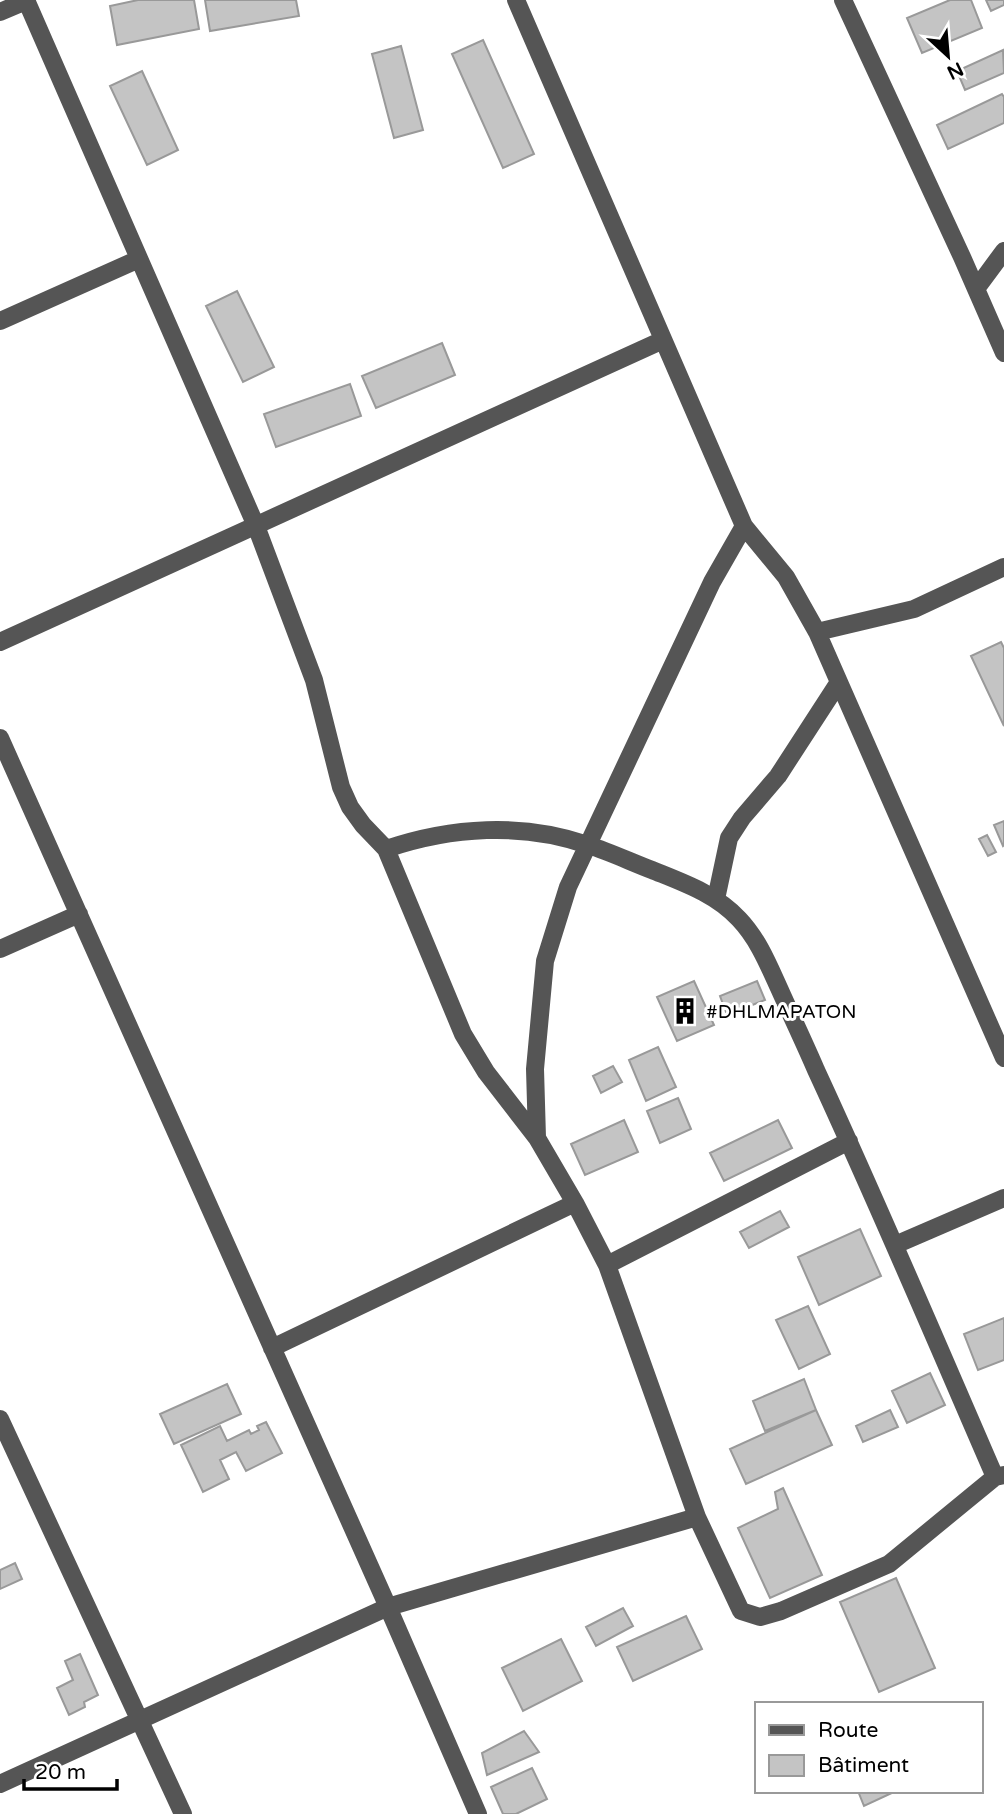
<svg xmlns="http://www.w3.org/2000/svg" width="1004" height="1814" font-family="'Varela Round',sans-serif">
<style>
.building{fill:#c4c4c4;stroke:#999;stroke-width:2}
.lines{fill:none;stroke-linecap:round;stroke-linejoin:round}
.minor{stroke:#555;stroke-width:18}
.labels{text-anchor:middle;stroke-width:6;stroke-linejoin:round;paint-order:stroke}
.poi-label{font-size:19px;fill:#000;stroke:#fff;text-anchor:start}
</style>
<rect width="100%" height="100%" fill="#fff"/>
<path class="building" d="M138 0H194L199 29 117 45 110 6Z
M205 0H296L299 16 210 31Z
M950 0H971L982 28 922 53 907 18Z
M986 0H1004V5L991 11Z
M483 40 534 154 503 168 452 54Z
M401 46 423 130 394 138 372 54Z
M1003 50 1004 73 965 90 957 71Z
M142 71 178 150 147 165 110 86Z
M1002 94 1004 97V123L948 149 937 125Z
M237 291 274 367 243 382 206 306Z
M442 343 455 375 376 408 362 376Z
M350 384 361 416 276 447 264 414Z
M1001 642 1004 648V726L971 656Z
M1004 821V845L1003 846 994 825Z
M987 835 996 852 988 856 979 839Z
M694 981 714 1025 677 1041 657 997Z
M757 981 765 1000 727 1015 720 996Z
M658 1047 676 1087 646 1101 629 1060Z
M613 1066 622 1082 601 1093 593 1076Z
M678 1098 691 1129 660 1143 647 1111Z
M624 1120 638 1152 585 1175 571 1144Z
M778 1120 792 1148 724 1181 710 1153Z
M780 1211 789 1227 749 1248 740 1232Z
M860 1229 881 1276 819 1305 798 1257Z
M808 1306 830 1354 799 1369 776 1320Z
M1004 1318V1360L978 1370 964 1334Z
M930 1373 945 1405 907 1423 892 1391Z
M804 1379 816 1410 765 1431 753 1401Z
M227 1384 241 1414 174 1444 160 1414Z
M816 1410 832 1445 746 1484 730 1449Z
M890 1410 898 1427 863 1442 856 1426Z
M266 1422 282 1453 246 1471 236 1452 220 1460 229 1479 203 1492 181 1445 220 1426 227 1441 249 1430 251 1434 259 1430 257 1426Z
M783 1488 822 1575 770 1598 738 1528 778 1509 775 1492Z
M15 1563 22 1579 0 1589V1570Z
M896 1578 935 1668 879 1692 840 1602Z
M623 1608 633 1626 596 1646 586 1627Z
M686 1616 702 1649 633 1681 617 1647Z
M561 1639 582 1681 523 1711 502 1668Z
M80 1654 98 1695 84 1702 85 1707 69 1715 57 1688 73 1680 65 1661Z
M524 1731 539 1752 487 1775 482 1753Z
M532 1768 547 1799 516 1814H503L491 1787Z
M858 1791H896L864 1806Z"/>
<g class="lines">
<path class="minor" d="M26 0 256 526 314 680 341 787 350 807 363 825 386 849C451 827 522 822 588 845 610 852 631 862 652 870 684 883 716 894 739 919 758 939 768 964 779 988 791 1015 804 1042 816 1070 878 1204 936 1341 995 1477L1004 1475
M516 0 744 526 786 577 817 632 914 609 1004 567
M843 0 962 257 1004 353
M0 12 26 1
M976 289 1004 251
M0 321 139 259
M817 632 1004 1058
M0 642 663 340
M0 738 388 1607 478 1814
M386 849 463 1034 486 1072 537 1138
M716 899 729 838 742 818 778 776 839 682
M0 949 79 914
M849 1141 607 1265 697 1517 741 1611 760 1617 781 1611 889 1564 995 1477
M895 1245 1004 1198
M607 1265 575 1203 537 1138 535 1069 545 961 568 887 712 582 744 526
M272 1348 575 1203
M0 1419 183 1814
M0 1784 388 1607 697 1517"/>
</g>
<defs>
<symbol id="building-bare" viewBox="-9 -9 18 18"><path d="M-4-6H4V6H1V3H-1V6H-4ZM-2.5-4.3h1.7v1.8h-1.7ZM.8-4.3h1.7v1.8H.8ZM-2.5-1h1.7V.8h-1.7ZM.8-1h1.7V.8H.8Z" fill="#000" stroke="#fff" stroke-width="2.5" paint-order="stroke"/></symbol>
</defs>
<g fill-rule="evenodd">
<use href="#building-bare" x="666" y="992" width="38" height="38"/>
</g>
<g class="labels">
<g class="poi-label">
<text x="706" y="1018">#DHLMAPATON</text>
</g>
</g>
<rect x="755" y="1702" width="228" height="91" fill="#ffffff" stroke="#999999" stroke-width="2"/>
<rect x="769" y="1725" width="35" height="10" fill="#555555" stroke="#999999" stroke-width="2"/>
<text x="818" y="1737" font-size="21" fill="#000000">Route</text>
<rect x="769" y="1755" width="35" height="21" fill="#c4c4c4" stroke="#999999" stroke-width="2"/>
<text x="818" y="1772" font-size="21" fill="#000000">Bâtiment</text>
<g transform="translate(948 56) rotate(154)" stroke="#ffffff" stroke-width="5" paint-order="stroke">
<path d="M0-5L12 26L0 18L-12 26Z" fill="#000000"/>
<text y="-10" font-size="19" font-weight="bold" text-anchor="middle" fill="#000000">N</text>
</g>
<path d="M24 1779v10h93v-10" fill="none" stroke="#000000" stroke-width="3.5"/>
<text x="35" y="1779" font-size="21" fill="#000000" stroke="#ffffff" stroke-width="5" paint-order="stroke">20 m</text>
</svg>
